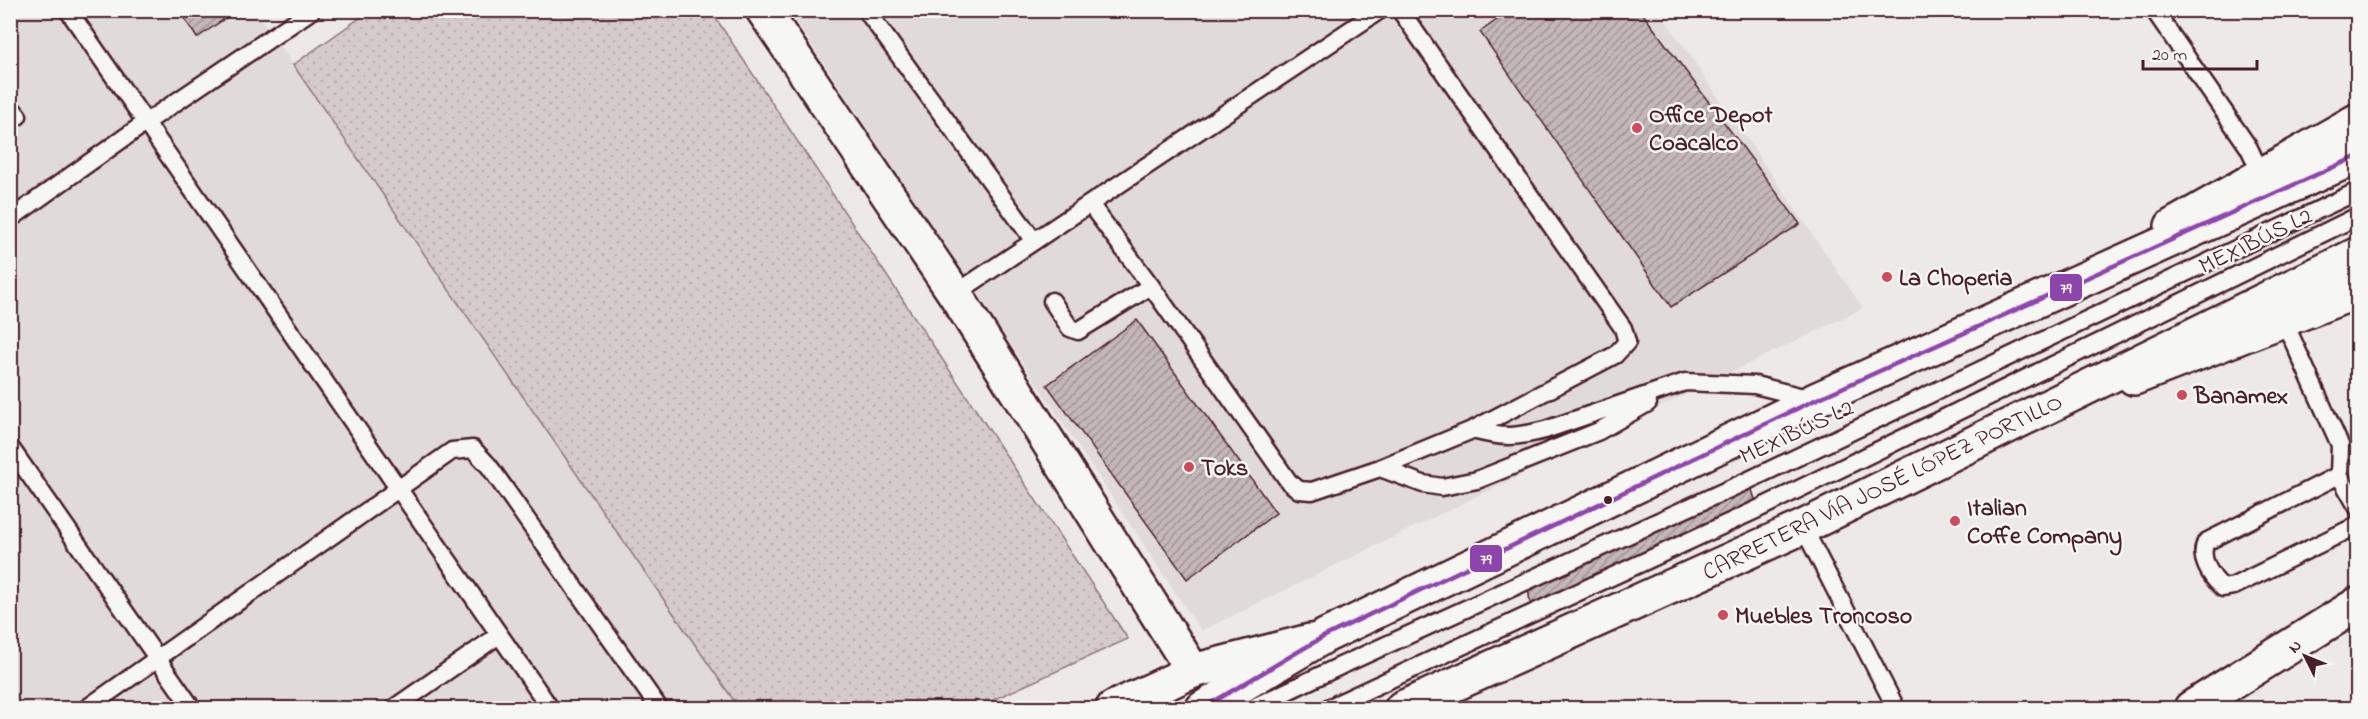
<svg xmlns="http://www.w3.org/2000/svg" width="2368" height="719" font-family="'Indie Flower',sans-serif">
<style>
.built{fill:#e0dad8}
.grass{fill:url(#grass-dots);stroke:#8f757a;stroke-width:1.5}
.building{fill:url(#building-hatch);stroke:#4a1f2b;stroke-width:1.5}
.lines{fill:none;stroke-linecap:round;stroke-linejoin:round}
.lane-casing{stroke:#4a1f2b;stroke-width:21}
.street-casing{stroke:#4a1f2b;stroke-width:38}
.secondary-casing{stroke:#4a1f2b;stroke-width:38}
.primary-casing{stroke:#4a1f2b;stroke-width:38}
.lane{stroke:#f6f6f2;stroke-width:16}
.street{stroke:#f6f6f2;stroke-width:33}
.secondary{stroke:#f6f6f2;stroke-width:33}
.primary{stroke:#f6f6f2;stroke-width:33}
.bus-1-casing{stroke:#f6f6f2;stroke-width:9}
.bus-1{stroke:#8e44ad;stroke-width:4.5}
.poi-dot{fill:#d1495b;stroke:#f6f6f2;stroke-width:2}
.bus-dot{fill:#4a1f2b;stroke:#f6f6f2;stroke-width:2}
.labels{text-anchor:middle;stroke-width:5;stroke-linejoin:round;paint-order:stroke}
.poi-label{font-size:24px;font-weight:bold;fill:#4a1f2b;stroke:#f6f6f2;text-anchor:start}
.street-label{font-size:24px;fill:#4a1f2b;stroke:#f6f6f2}
.line-badge{stroke:#f6f6f2;stroke-width:2}
.badge-label{font-size:16px;text-anchor:middle;font-weight:bold;fill:#fff}
</style>
<defs>
<pattern id="grass-dots" width="8" height="8" patternUnits="userSpaceOnUse" patternTransform="scale(1.5)"><rect width="8" height="8" fill="#d4cbca"/><path d="M2 2h.1M6 6h.1" fill="none" stroke="#b8aeae" stroke-width="1.8" stroke-linecap="round"/></pattern>
<pattern id="building-hatch" width="6" height="6" patternUnits="userSpaceOnUse" patternTransform="scale(1.5)"><rect width="6" height="6" fill="#c4b7b7"/><path d="M-1 1l2-2M0 6l6-6M5 7l2-2" fill="none" stroke="#a19495"/></pattern>
</defs>
<rect width="100%" height="100%" fill="#ece9e6"/>
<filter id="ink" filterUnits="userSpaceOnUse"><feTurbulence type="fractalNoise" baseFrequency=".0167" numOctaves="2"/><feDisplacementMap in="SourceGraphic" scale="12" xChannelSelector="R" yChannelSelector="G"/><feConvolveMatrix kernelMatrix="1 2 1 2 8 2 1 2 1" color-interpolation-filters="sRGB"/></filter>
<g filter="url(#ink)">
<path class="built" d="M10 11H259L257 13 739 708H11Z
M789 11H1659L1863 308 1201 631Z"/>
<path class="grass" d="M371 10 711 11 1128 639 975 708H739L293 65Z"/>
<path class="building" d="M179 10H237L197 38Z
M1511 10H1640L1800 224 1671 307 1480 32Z
M1137 320 1276 513 1187 579 1047 385Z
M1749 480 1758 509 1532 615 1527 582Z"/>
<g class="lines">
<defs>
<path id="lane" d="M68 10 550 708
M866 10 1034 241
M2154 10 2249 148 2262 176
M10 106 18 116
M1090 204 1151 286 1289 482 1299 490 1312 491 1380 468 1472 430 1615 355 1627 342 1623 328 1400 10
M10 219 145 123 312 10
M955 294 1380 10
M1052 301 1070 328 1078 331 1151 286
M2284 321 2340 445 2339 475 2358 508
M1472 430C1504 438 1513 438 1545 430L1685 382 1755 385 1811 399
M10 447 192 708
M1380 468 1423 484 1442 487 1477 480 1599 431 1648 403
M2339 475 2206 542C2198 558 2211 577 2223 588L2234 586 2354 527 2358 524
M1803 527 1896 708
M87 708 452 451 473 449 489 466 659 708
M394 708 499 635
M1252 708 1338 667 1749 480 2358 191
M1328 708 1758 509 2358 216"/>
<path id="street" d="M763 10 955 294 1193 671
M2191 708 2358 604"/>
<path id="secondary" d="M2172 226 2358 120
M2134 378 2358 291
M1113 708 1193 671 1310 641"/>
<path id="primary" d="M1203 708 1323 637 1815 400 2358 156
M1402 708 1803 527 2358 254"/>
</defs>
<use href="#lane" class="lane-casing"/>
<use href="#street" class="street-casing"/>
<use href="#secondary" class="secondary-casing"/>
<use href="#primary" class="primary-casing"/>
<use href="#lane" class="lane"/>
<use href="#street" class="street"/>
<use href="#secondary" class="secondary"/>
<use href="#primary" class="primary"/>
<defs>
<path id="bus-1" d="M1203 708 1323 637 1815 400 2358 156"/>
</defs>
<use href="#bus-1" class="bus-1-casing"/>
<use href="#bus-1" class="bus-1"/>
</g>
</g>
<g class="poi-dot">
<circle cx="1637" cy="128" r="6"/>
<circle cx="1887" cy="277" r="6"/>
<circle cx="2182" cy="395" r="6"/>
<circle cx="1189" cy="467" r="6"/>
<circle cx="1955" cy="521" r="6"/>
<circle cx="1723" cy="615" r="6"/>
</g>
<circle class="bus-dot" cx="1608" cy="500" r="5"/>
<g class="labels">
<g class="poi-label">
<text x="1649" y="122">Office Depot<tspan x="1649" dy="28">Coacalco</tspan></text>
<text x="1899" y="285">La Choperia</text>
<text x="2194" y="403">Banamex</text>
<text x="1201" y="475">Toks</text>
<text x="1967" y="515">Italian<tspan x="1967" dy="28">Coffe Company</tspan></text>
<text x="1735" y="623">Muebles Troncoso</text>
</g>
<g class="street-label">
<text transform="translate(2255 240) rotate(-26)" y="8">MEXIBÚS L2</text>
<text transform="translate(1796 431) rotate(-25)" y="8">MEXIBÚS L2</text>
<text transform="translate(1882 486) rotate(-26)" y="8">CARRETERA VÍA JOSÉ LÓPEZ PORTILLO</text>
</g>
</g>
<g class="line-badge">
<rect x="2049" y="273" width="34" height="29" rx="6" fill="#8e44ad"/>
<rect x="1469" y="544" width="34" height="29" rx="6" fill="#8e44ad"/>
</g>
<g class="badge-label">
<text x="2066" y="293">79</text>
<text x="1486" y="564">79</text>
</g>
<rect width="2368" height="719" fill="none" stroke="#f6f6f2" stroke-width="36"/>
<rect x="18" y="18" width="2332" height="683" fill="none" stroke="#4a1f2b" stroke-width="2" filter="url(#ink)"/>
<g transform="translate(2305 656) rotate(313)" stroke="#f6f6f2" stroke-width="4.5" paint-order="stroke">
<path d="M0-4.5L10 22L0 15L-10 22Z" fill="#4a1f2b"/>
<text y="-9" font-size="16" font-weight="bold" text-anchor="middle" fill="#4a1f2b">N</text>
</g>
<path d="M2143 60v9h114v-9" fill="none" stroke="#4a1f2b" stroke-width="3"/>
<text x="2152" y="60" font-size="18" fill="#4a1f2b" stroke="#f6f6f2" stroke-width="4.5" paint-order="stroke">20 m</text>
</svg>
